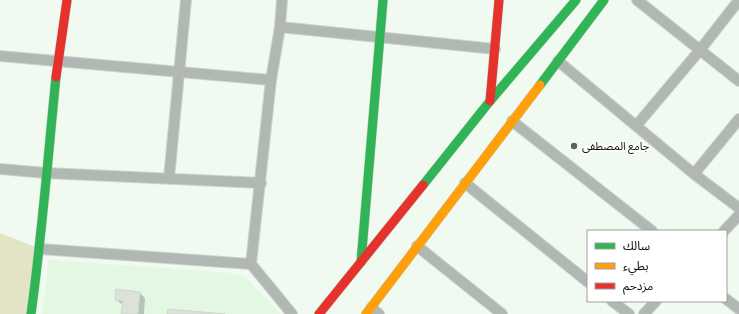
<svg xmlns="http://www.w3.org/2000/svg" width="739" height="314" font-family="Signika,'Noto Sans Arabic',sans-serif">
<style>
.built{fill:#e3f7e3}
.green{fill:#e2e4c5}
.shadow{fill:#0003}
.building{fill:#dce2d9;stroke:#d0d7cd}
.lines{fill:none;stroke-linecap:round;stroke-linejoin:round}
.street-casing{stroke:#ccd4cc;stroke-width:12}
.fast-casing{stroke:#ccd4cc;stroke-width:10}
.slow-casing{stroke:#ccd4cc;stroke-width:10}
.jam-casing{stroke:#ccd4cc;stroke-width:10}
.street{stroke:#b1b7b3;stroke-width:10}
.fast{stroke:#30b455;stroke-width:9}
.slow{stroke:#ff9f0a;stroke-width:9}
.jam{stroke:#e5322d;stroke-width:9}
.poi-dot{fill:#5a625a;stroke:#fff;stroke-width:1.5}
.labels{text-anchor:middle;stroke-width:3.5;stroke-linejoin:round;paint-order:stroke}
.poi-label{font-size:11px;fill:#091009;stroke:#fff;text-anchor:start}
</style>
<rect width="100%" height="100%" fill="#f0faf0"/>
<path class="built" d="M49 260 231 273 245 277 280 314H42Z"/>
<path class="green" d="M0 233 40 249 31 314H0Z"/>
<path class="shadow" d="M117 290 140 293 145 298 144 314H122L123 305 116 300Z"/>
<path class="building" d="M116 289 140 292 138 314H121L123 301 115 300Z
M168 309 225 314H167Z"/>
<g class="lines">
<defs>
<path id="street" d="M637 0 739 81
M280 27 495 49
M0 56 271 80
M558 61 694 174 739 208
M512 121 652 231
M636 126 700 50 739 0
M0 169 46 173 261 183
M694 174 739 119
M169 178 186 0
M465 183 588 282
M724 231 739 215
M417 246 502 314
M40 249 251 264 292 314
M251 264 271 80 280 27 282 0
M726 299 739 309
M612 301 629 314
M371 308 379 314
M644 314 656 301"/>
<path id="fast" d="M540 85 604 0
M423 185 490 101 576 0
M361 262 383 0
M31 314C42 235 48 156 56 77"/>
<path id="slow" d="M366 314 540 85"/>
<path id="jam" d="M56 77 67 0
M490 101 499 0
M319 314 423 185"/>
</defs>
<use href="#street" class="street-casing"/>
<use href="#fast" class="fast-casing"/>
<use href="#slow" class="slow-casing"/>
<use href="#jam" class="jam-casing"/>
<use href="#street" class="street"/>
<use href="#fast" class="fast"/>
<use href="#slow" class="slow"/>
<use href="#jam" class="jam"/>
</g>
<circle class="poi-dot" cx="574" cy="146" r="4"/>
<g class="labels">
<g class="poi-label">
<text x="582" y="150">جامع المصطفى</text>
</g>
</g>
<rect x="587" y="230" width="140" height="72" fill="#ffffff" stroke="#9d9f9d"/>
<rect x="595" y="243" width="20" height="6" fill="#30b455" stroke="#9d9f9d"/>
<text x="623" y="250" font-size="12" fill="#091009">سالك</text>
<rect x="595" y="263" width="20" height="6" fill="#ff9f0a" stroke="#9d9f9d"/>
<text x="623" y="270" font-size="12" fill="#091009">بطيء</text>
<rect x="595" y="283" width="20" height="6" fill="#e5322d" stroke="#9d9f9d"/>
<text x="623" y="290" font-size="12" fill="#091009">مزدحم</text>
</svg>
